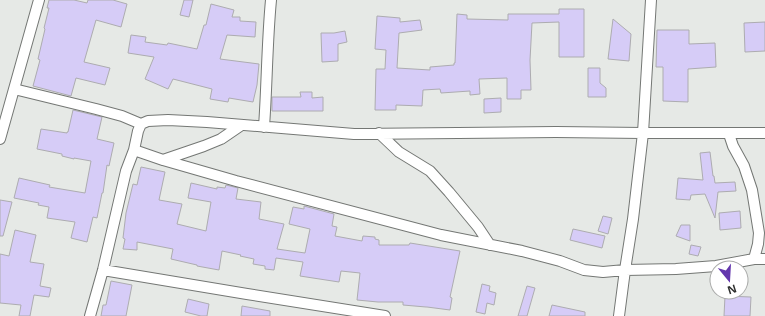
<svg xmlns="http://www.w3.org/2000/svg" width="765" height="316" font-family="'Noto Sans',sans-serif">
<style>
.building{fill:#d6ccf7;stroke:#adacb0}
.lines{fill:none;stroke-linecap:round;stroke-linejoin:round}
.street-casing{stroke:#747774;stroke-width:12}
.street{stroke:#fff;stroke-width:10}
</style>
<rect width="100%" height="100%" fill="#e6e9e6"/>
<path class="building" d="M49 0H74L87 3 88 0H113L127 4 121 27 96 20 84 62 110 68 105 85 76 78 71 96 33 86 40 60 38 59 45 29 44 28 49 8H47Z
M184 0H193L189 17 180 15Z
M211 4 234 10 232 17H240V21L256 22 255 37 227 35 220 59 259 64 257 85 253 102 229 98 228 102 210 99 212 89 173 79 168 89 145 79 154 57 128 53 131 35 146 37 145 42 167 45 168 43 197 49 204 25H206Z
M559 9H584V57H559V22L532 23 530 60 531 90H521V99H507V78L479 79 480 94 470 95V91L441 93 440 89 423 90 422 106 396 105V110H375L376 69H385L386 50 375 49 377 16 400 18V22L420 20 422 30 399 33 397 68 430 70V67L454 65V63H455L457 14 467 15V19L508 20V14H559Z
M613 19 631 34 629 61 608 59Z
M765 22V51L745 52 744 23Z
M657 30H689V44L715 43 716 67 688 69V102L663 101V67H656Z
M345 31 347 42 338 44V61L322 62 321 33H334Z
M588 68H600V83L606 88V97H588Z
M300 92H312V98L323 97V111H272V97H301Z
M501 98V112L484 113V99Z
M73 110 102 117 97 139 114 143 109 166 107 165 103 193H102L97 218 93 217 87 242 71 238 75 222 47 218 49 207 38 205 39 203 14 198 19 178 50 185 49 187 85 193 91 161 74 158V159L62 156V154L37 149 41 129 67 133V132H68Z
M710 152 713 176H714L715 183 735 182 736 191 718 192 715 218 705 194 691 195 690 200 676 199 678 178 703 180 700 153Z
M141 167 165 172 159 200 182 204 177 224 206 231 211 202 188 198 191 183 217 189V187L225 188 226 185 238 188 236 199 261 202 259 219 284 224 277 249 305 253 310 229 289 224 293 207 304 209V206L334 214 332 226 337 227 335 236 362 241 363 236 375 237V239L379 240V245H409L410 243 460 251 450 297 452 298 450 310 427 307H426L403 305V302H378L357 300 360 273 341 271 339 282 300 276 303 262 276 258 274 270 265 269V266L253 264 254 259 240 256 241 255 222 251 219 270 197 266V265L171 259 173 249 137 242V250L123 249 125 239 123 238 126 213 133 184 137 185Z
M0 200 12 202 3 236H0Z
M740 211 741 228 720 230 719 213Z
M603 216 612 218 608 234 598 231Z
M681 225H690V241L676 236Z
M573 229 605 236 602 248 570 240Z
M15 230 36 235 30 262 44 264 40 286 51 288 49 297 34 295 30 316H19L21 305 0 303V254L9 256Z
M691 245 701 247 698 256 689 254Z
M111 281 132 285 126 316H101L103 305H106Z
M482 284 490 286 489 291 496 293 494 305 487 303 485 314 476 312Z
M527 286 535 288 527 316H518Z
M725 296 751 297 750 316H724Z
M188 299 209 304 207 316H201L185 312Z
M552 305 585 312V316H549Z
M242 306 270 311V316H241Z"/>
<g class="lines">
<defs>
<path id="street" d="M14 89 96 109 122 116 141 124
M264 127C267 85 267 42 271 0
M379 133 399 152 430 171 449 192 478 227 490 245
M729 134 733 146 744 166 752 190 759 233 758 244 754 259
M0 139 39 0
M134 150 163 160 236 181 441 235 522 251 560 261 584 270 603 272 625 270 676 269 716 266 754 259H765
M163 160 204 146 221 139 240 126
M103 270 247 294 385 316
M90 316 103 270 126 171 134 150 138 131 141 124 148 121 168 120 207 122 354 134 556 132 643 133 651 0
M619 316 625 270 633 219 643 133H765"/>
</defs>
<use href="#street" class="street-casing"/>
<use href="#street" class="street"/>
</g>
<g transform="translate(729 280) rotate(162)"><circle r="19" fill="#ffffff" stroke="#abacab"/>
<path d="M0-3L7 15L0 10L-7 15Z" fill="#6336ad"/>
<text y="-6" font-size="11" font-weight="bold" text-anchor="middle" fill="#2e2f2e">N</text>
</g>
</svg>
